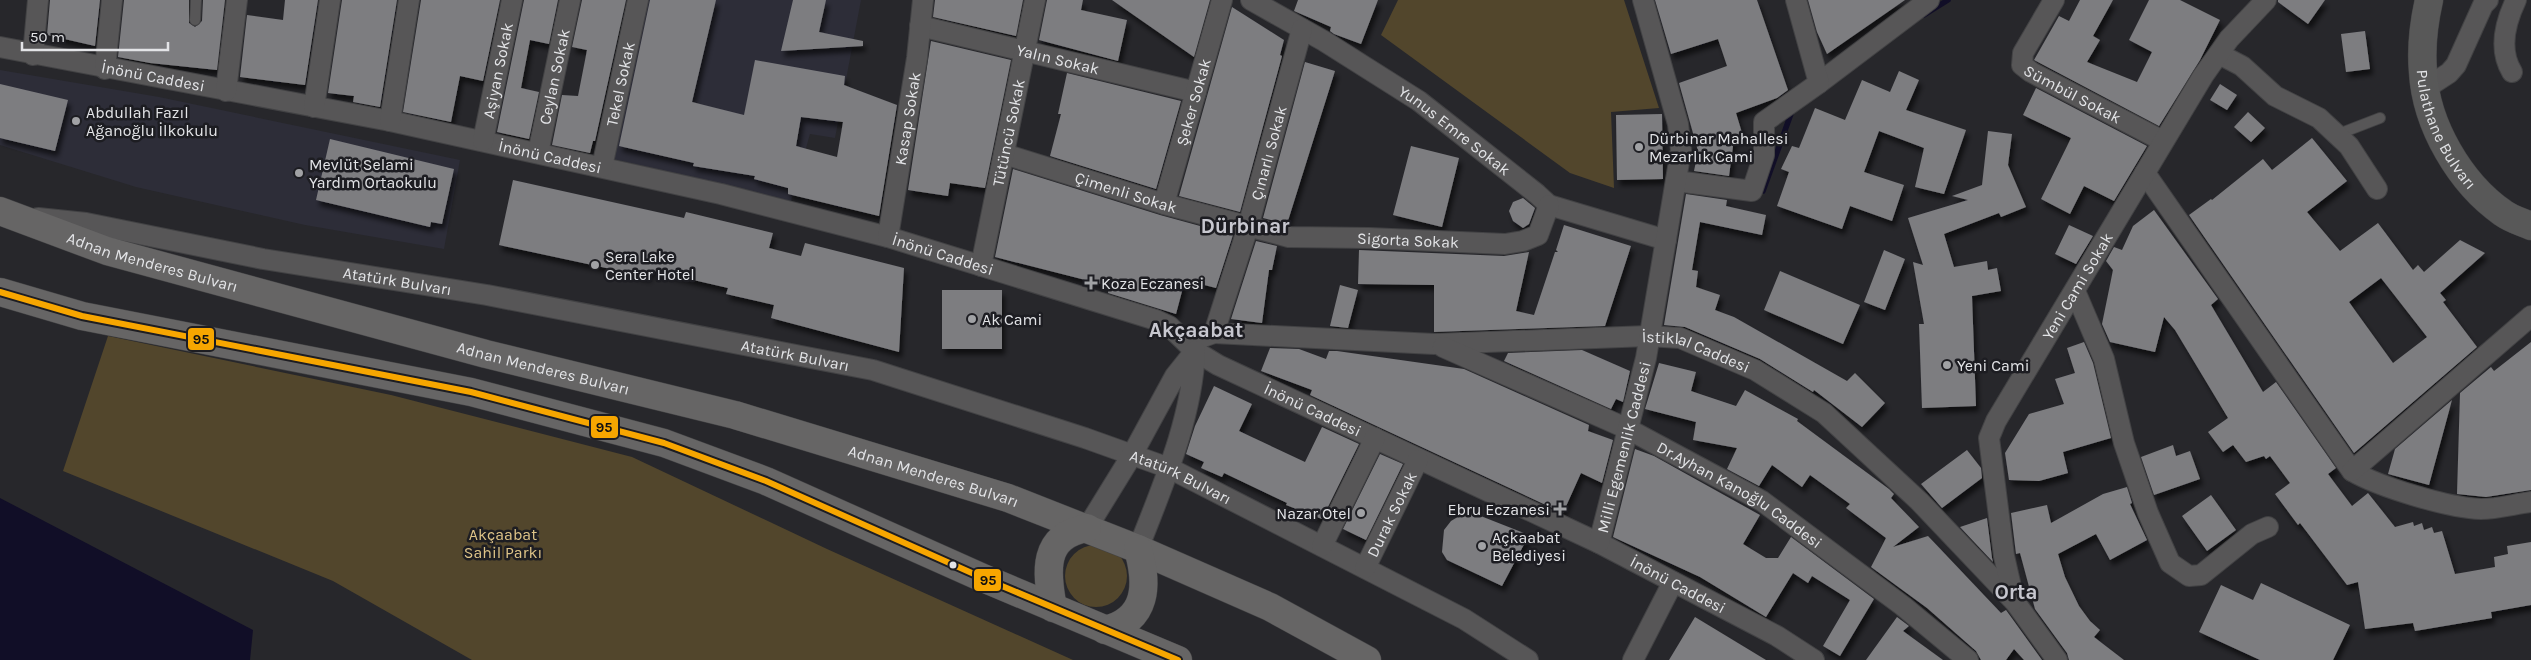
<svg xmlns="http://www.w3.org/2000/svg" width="2531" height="660" font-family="Karla,sans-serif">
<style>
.built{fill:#2d2d38}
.green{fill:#52462c}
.water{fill:#110e27}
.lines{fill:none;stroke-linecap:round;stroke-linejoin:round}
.stream{stroke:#110e27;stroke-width:5.5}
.building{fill:#7d7d80;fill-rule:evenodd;filter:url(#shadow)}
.lane-casing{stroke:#424244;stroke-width:12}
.street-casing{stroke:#424244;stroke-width:22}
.secondary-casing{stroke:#424244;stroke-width:29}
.highway-casing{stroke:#424244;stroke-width:29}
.lane{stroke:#575657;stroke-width:10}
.street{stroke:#575657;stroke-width:20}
.secondary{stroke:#585858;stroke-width:28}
.highway{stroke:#666565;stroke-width:28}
.bus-1-casing{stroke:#1d1d22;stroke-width:10}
.bus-1{stroke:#f7a600;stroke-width:6}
.poi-dot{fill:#a1a2a5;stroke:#1d1d22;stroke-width:2}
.bus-dot{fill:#e3e4e7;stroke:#1d1d22;stroke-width:2}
.labels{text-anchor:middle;stroke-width:5;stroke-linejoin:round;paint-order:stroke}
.street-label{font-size:16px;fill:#e3e4e7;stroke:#1d1d22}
.poi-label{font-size:16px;fill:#e3e4e7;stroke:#1d1d22;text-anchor:start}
.park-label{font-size:16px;fill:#dfc488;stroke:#1d1d22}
.district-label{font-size:21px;font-weight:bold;fill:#c7c7cf;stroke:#1d1d22}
.line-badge{stroke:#1d1d22;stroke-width:2}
.pale-badge-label{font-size:14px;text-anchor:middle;font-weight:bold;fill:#111}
</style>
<defs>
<filter id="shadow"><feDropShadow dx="3" dy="5.5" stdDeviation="2.5" flood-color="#0009"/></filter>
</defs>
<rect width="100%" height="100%" fill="#27272b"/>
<path class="built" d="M646 0H861L835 138 810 134 791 201 613 159Z
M0 70 159 97 460 160 444 249 305 225 136 187 0 145Z"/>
<path class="green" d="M1398 0H1624L1659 108 1611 112 1614 188 1570 173 1381 35Z
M108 336 391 395 632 457 827 549 1073 660H472L333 581 63 471Z
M1065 576a31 31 0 1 1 62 0a31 31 0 1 1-62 0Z"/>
<path class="water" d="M0 498 253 630 250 660H0Z"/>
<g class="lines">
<path class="stream" d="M1924 15 1948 0
M1763 191 1792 111"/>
</g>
<path class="building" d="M50 0H100L95 46 47 35Z
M124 0H189V23L195 27 202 21 203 0H225L217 70 150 63 118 57Z
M285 0H318L305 85 240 77 247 15 283 20Z
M342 0H397L380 107 353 102 354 96 328 93Z
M421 0H500L483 81 460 76 451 122 403 112Z
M524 0H558L549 44 530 40 521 88 539 92 529 139 497 132Z
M582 0H626L595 141H593L590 153 552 145 562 95 578 96 587 50 572 47Z
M650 0H716L692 102 744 115 755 60 845 76 844 85 897 105 879 216 788 194V188L754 179 755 176 693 166 694 163 619 146ZM801 117 843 122 837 157 796 146Z
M793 0H826L819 32 863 41V46L781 51Z
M935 0H1023L1016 36 933 17Z
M1047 0H1083L1081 10 1127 20 1118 61 1039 40Z
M1112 0H1210L1194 57Z
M1298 0H1378L1361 44 1334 34 1330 31 1331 27 1294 11Z
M1655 0H1757L1788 90 1777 98 1736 113 1743 136 1734 139 1729 176 1694 171 1698 151 1679 83 1727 66 1718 39 1671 54Z
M1808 0H1905L1827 54 1817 32Z
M2080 0H2113L2093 36 2100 40 2087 62 2137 82 2152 52 2129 40 2149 0H2180L2220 20 2200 60 2159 126 2034 60 2059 16 2069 21Z
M2278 0H2325L2308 24 2278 2Z
M1232 7 1284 40 1280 55 1282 56 1240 212 1179 196Z
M2365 31 2370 69 2346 72 2341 34Z
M931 41 1011 60 985 188 950 183 948 196 908 190Z
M1305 62 1335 71 1287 224 1263 218Z
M1899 71 1919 80 1906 110 1966 130 1944 194 1915 187 1924 148 1879 131 1864 172 1904 185 1892 221 1850 206 1842 229 1777 206 1789 172 1781 169 1792 146 1799 148 1815 108 1845 120 1862 80 1890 92Z
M1067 73 1181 101 1156 189 1050 156 1061 114H1058Z
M0 84 68 100 55 151 0 138Z
M2220 84 2237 95 2227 110 2210 100Z
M2036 88 2147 146 2114 201 2084 186 2070 214 2041 199 2071 138 2023 115Z
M2248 112 2265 128 2251 142 2234 127Z
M1662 114 1663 179 1617 180 1616 115Z
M1988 131 2012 134 2008 165 2026 207 2001 217 1999 213 1944 234 1954 267 1987 261 1988 270 1997 268 2001 291 1972 296 1976 406 1922 408 1919 324H1924L1913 262 1923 265 1908 218 1968 200 1952 196 1982 185Z
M2312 138 2347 181 2307 212 2340 251 2378 223 2413 270 2418 265 2424 272 2460 240 2485 253 2440 293 2446 300 2443 302 2477 347 2354 453 2189 215 2211 199 2212 200 2263 159 2272 170ZM2381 278 2427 337 2393 363 2349 302Z
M330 139 454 169 442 224 431 222 430 227 316 200Z
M1411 146 1459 158 1442 227 1393 215Z
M1013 169 1160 215 1233 235 1216 288 1185 280 1176 314 1108 293 1109 286 995 257Z
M513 180 684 218 686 212 773 233 769 248 801 256 805 243 904 268 899 352 771 318 774 305 726 294 728 288 650 270 648 277 499 245Z
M1686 194 1727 200 1726 206 1766 215 1762 235 1700 222 1692 270 1698 271 1696 287 1720 295 1715 310 1734 317 1847 381 1855 373 1885 403 1862 427 1814 390 1813 392 1760 359 1685 327 1664 325Z
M1523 198 1535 208 1529 224 1523 228 1513 221 1509 211 1513 202Z
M2154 210 2218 299 2211 305 2263 392 2276 382 2336 468 2328 474 2352 506 2368 493 2395 527 2413 522 2414 526 2422 523 2424 530 2432 527 2434 533 2442 531 2455 574 2495 567 2494 557 2508 554 2507 546 2531 542V605L2491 612 2492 618 2415 631 2413 623 2365 629 2358 582 2347 585 2300 523 2298 525 2275 494 2290 483 2270 456 2266 459 2264 456 2246 462 2233 445 2223 452 2208 432 2228 418 2175 330 2164 317 2155 352 2110 342 2102 324 2113 270 2106 261 2114 247 2122 250 2133 226Z
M1564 225 1631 246 1605 326 1434 332V285L1358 284 1359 250 1504 256 1529 252 1516 311 1534 315 1555 252H1558L1556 250Z
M2069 225 2093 236 2076 264 2055 254Z
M1256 241 1277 246 1272 270H1269L1262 323 1231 319Z
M1884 250 1905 259 1885 310 1864 302Z
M1780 271 1860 305 1843 344 1764 310Z
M1340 285 1358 290 1348 328 1330 326Z
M942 290H1002V349H942Z
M2084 342 2093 363 2111 438 2063 452 2068 473 2039 481 2009 480 2005 453 2029 414 2064 404 2055 379 2075 373 2067 348Z
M2531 342V490L2486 497 2457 494 2460 393 2491 367 2494 371Z
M1270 348 1299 349 1326 359 1329 351H1337L1464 369 1589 425 1588 431 1613 440 1602 483 1581 473 1563 513 1310 395 1312 390 1261 371Z
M1582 350 1630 371 1623 402 1616 399 1611 409 1504 361 1508 353Z
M1659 363 1696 372 1691 391 1736 406 1745 390 1798 419 1797 421 1889 489 1894 494 1891 498 1919 527 1893 547 1928 536 2001 613 2006 610 2042 660H2024L2014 649 2006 660H1981L1976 651 1927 608 1871 567 1886 538 1846 508 1850 504 1810 475 1802 487 1772 465 1759 486 1727 469 1737 448 1693 440 1696 422 1645 409Z
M1214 386 1252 404 1239 431 1305 462 1322 427 1359 444 1322 519 1286 505 1287 503 1224 473 1222 477 1201 468 1204 462 1186 454 1195 426Z
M2452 400 2429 485 2388 474 2395 449Z
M2173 445 2176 456 2190 451 2200 479 2154 495 2141 457Z
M1635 449 1654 456 1760 515 1743 544 1766 558H1778L1791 537 1874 599 1840 656 1823 646 1850 600 1812 576 1808 583 1793 573 1766 617 1700 577 1613 537Z
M1967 450 1981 468 1982 478 1942 508 1921 484Z
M1380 454 1403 464 1366 540 1343 529Z
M2127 487 2132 503 2130 504 2147 540 2110 560 2096 534 2058 554 2065 577 2079 606 2090 621 2100 630 2094 637 2124 660H2069L2067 653 2035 609 2020 553 2016 554 2011 513 2047 505 2051 523 2103 494Z
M2211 495 2236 530 2207 551 2182 516Z
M1473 513 1529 535 1502 586 1447 560 1442 552 1444 530 1451 521 1461 515Z
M1987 518 1992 558 1993 562 1960 527Z
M2261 583 2350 625 2333 660H2260L2199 632 2221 585 2253 600Z
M1695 617 1766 660H1669Z
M1897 617 1909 626 1903 631 1943 660H1866Z"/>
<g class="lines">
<defs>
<path id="lane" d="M195 20 196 0
M2336 135 2380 118"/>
<g id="street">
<path id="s1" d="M1251 0 1324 41 1419 101 1537 194 1549 205 1666 240"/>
<path id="s2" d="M2054 0 2023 53 2022 65 2031 72 2163 141"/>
<path id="s3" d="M920 26 1196 92"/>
<path id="s4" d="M0 47 390 121 721 194 888 237 1156 320 1169 326 1195 351 1218 365 1599 543 1777 636 1814 660"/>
<path d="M2219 54 2242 66 2275 96 2319 118 2349 146 2377 189"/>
<path d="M33 55 38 0"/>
<path d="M105 69 112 0"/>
<path d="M2512 72C2498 49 2505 23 2516 0"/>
<path d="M1819 83 1929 0"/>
<path d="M2426 88 2449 73 2456 65 2483 5 2488 0"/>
<path d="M226 91 237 0"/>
<path d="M314 107 330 0"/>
<path d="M390 121 409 0"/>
<path id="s5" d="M483 141 512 0"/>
<path id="s6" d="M538 153 570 0"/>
<path id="s7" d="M1004 154 1164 204 1289 237 1369 238 1505 244 1523 241 1538 235 1549 205"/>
<path id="s8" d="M602 167 638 0"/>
<path d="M2145 173 2352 471C2379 487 2449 508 2481 509 2497 509 2515 504 2531 502"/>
<path d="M1676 181 1752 191 1764 155V122L1819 83 1796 0"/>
<path id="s9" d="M1164 204 1222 0"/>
<path id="s10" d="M38 218 86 223 263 259 487 295 873 370 1085 438 1169 468 1464 619 1528 660"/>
<path id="s11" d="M888 237 917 58 923 0"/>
<path id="s12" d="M981 266 1035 0"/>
<path d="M2075 291 2104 359 2124 443 2148 513 2170 563 2189 576 2201 575 2252 534 2268 527"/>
<path id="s13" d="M1214 333 1434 344 1648 336 1680 338 1755 370 1824 413 1919 501 2015 602 2057 660"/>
<path id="s14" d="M1203 337 1214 333 1248 227 1302 29"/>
<path id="s15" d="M1443 347 1628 429 1762 501 1903 606 1968 660"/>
<path d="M2352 471 2531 316"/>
<path d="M1087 528 1132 455 1175 376 1195 351C1192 419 1163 485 1138 549"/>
<path id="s16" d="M1599 543 1646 358 1681 150 1678 124 1643 0"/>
<path d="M1322 546 1375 438"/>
<path id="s17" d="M1365 568 1418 460"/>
<path id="s18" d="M2014 600 2004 556 1989 438 1996 421 2203 76 2229 39 2266 0"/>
<path d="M1633 660 1673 582"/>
</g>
<g id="secondary">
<path id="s19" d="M2429 0C2424 22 2421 49 2423 72 2426 125 2460 183 2503 213 2511 219 2522 222 2531 226"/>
</g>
<g id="highway">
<path id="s20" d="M0 211 107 251 486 354 735 415 1008 498 1138 549 1270 607 1367 660"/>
<path d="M0 292 82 316 471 392 664 443 766 481 983 578 1178 660"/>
<path d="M1053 608C1046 571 1042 536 1087 528"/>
<path d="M1105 630C1148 620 1148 584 1138 549"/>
</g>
</defs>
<use href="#lane" class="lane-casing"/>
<use href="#street" class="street-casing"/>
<use href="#secondary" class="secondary-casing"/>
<use href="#highway" class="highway-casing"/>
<use href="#lane" class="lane"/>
<use href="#street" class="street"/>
<use href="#secondary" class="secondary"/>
<use href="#highway" class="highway"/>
<defs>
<path id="bus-1" d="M0 292 82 316 471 392 664 443 766 481 983 578 1178 660"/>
</defs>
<use href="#bus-1" class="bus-1-casing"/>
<use href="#bus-1" class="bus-1"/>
</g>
<g class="poi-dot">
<circle cx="76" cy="121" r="5"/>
<circle cx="1639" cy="147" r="5"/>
<circle cx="299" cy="173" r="5"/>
<circle cx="595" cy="265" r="5"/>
<path d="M1088.5 275.5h5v5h5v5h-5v5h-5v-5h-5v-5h5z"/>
<circle cx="972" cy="319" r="5"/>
<circle cx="1947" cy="365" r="5"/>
<path d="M1557.5 501.5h5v5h5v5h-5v5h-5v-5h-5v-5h5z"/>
<circle cx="1361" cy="513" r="5"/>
<circle cx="1482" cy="546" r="5"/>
</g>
<circle class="bus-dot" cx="953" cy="565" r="4.5"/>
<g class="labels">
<g class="street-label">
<text dy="6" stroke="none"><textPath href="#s3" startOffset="142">Yalın Sokak</textPath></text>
<text dy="6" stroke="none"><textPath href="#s5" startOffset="72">Aşiyan Sokak</textPath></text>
<text dy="6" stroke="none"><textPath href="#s4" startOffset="156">İnönü Caddesi</textPath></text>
<text dy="6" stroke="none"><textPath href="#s6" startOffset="78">Ceylan Sokak</textPath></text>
<text dy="6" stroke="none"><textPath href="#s8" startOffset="85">Tekel Sokak</textPath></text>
<text dy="6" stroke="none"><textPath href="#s2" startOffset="132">Sümbül Sokak</textPath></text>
<text dy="6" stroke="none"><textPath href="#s9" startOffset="106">Şeker Sokak</textPath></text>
<text dy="6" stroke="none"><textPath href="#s11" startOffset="120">Kasap Sokak</textPath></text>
<text dy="6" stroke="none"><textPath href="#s19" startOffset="135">Pulathane Bulvarı</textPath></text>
<text dy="6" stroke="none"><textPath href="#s1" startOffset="242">Yunus Emre Sokak</textPath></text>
<text dy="6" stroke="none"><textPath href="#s12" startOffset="136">Tütüncü Sokak</textPath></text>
<text dy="6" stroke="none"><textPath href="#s14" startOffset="200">Çınarlı Sokak</textPath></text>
<text dy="6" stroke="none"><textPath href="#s4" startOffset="561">İnönü Caddesi</textPath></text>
<text dy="6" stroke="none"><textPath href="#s7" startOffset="128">Çimenli Sokak</textPath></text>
<text dy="6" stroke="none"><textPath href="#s7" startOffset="416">Sigorta Sokak</textPath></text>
<text dy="6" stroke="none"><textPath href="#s4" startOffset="966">İnönü Caddesi</textPath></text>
<text dy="6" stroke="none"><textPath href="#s20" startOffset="161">Adnan Menderes Bulvarı</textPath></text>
<text dy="6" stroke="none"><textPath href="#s10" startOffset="365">Atatürk Bulvarı</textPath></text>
<text dy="6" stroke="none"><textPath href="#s18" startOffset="340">Yeni Cami Sokak</textPath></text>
<text dy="6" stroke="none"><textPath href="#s13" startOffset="485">İstiklal Caddesi</textPath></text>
<text dy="6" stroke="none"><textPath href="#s10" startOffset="770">Atatürk Bulvarı</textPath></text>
<text dy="6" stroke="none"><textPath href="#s20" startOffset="566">Adnan Menderes Bulvarı</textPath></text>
<text dy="6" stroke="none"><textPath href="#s4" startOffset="1371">İnönü Caddesi</textPath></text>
<text dy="6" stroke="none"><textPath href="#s16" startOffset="99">Milli Egemenlik Caddesi</textPath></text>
<text dy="6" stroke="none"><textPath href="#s20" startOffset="971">Adnan Menderes Bulvarı</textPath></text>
<text dy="6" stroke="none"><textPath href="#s10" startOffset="1175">Atatürk Bulvarı</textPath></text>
<text dy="6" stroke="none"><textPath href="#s15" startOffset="332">Dr.Ayhan Kanoğlu Caddesi</textPath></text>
<text dy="6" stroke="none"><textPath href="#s17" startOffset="60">Durak Sokak</textPath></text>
<text dy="6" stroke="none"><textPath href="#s4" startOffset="1776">İnönü Caddesi</textPath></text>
</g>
<g class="poi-label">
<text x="86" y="118">Abdullah Fazıl<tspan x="86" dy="18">Ağanoğlu İlkokulu</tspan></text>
<text x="1649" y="144">Dürbinar Mahallesi<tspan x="1649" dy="18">Mezarlık Cami</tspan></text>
<text x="309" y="170">Mevlüt Selami<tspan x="309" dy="18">Yardım Ortaokulu</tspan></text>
<text x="605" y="262">Sera Lake<tspan x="605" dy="18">Center Hotel</tspan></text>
<text x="1101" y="289">Koza Eczanesi</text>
<text x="982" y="325">Ak Cami</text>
<text x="1957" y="371">Yeni Cami</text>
<text x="1550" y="515" text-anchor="end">Ebru Eczanesi</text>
<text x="1351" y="519" text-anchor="end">Nazar Otel</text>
<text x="1492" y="543">Açkaabat<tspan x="1492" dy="18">Belediyesi</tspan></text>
</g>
<g class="park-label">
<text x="503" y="540">Akçaabat<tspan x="503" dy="18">Sahil Parkı</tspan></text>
</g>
<g class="district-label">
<text x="1245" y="233">Dürbinar</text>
<text x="1196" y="337">Akçaabat</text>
<text x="2016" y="599">Orta</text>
</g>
</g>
<g class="line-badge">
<rect x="187" y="327" width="28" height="24" rx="5" fill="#f7a600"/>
<rect x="590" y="415" width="29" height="24" rx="5" fill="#f7a600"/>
<rect x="973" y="568" width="29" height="24" rx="5" fill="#f7a600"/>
</g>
<g class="pale-badge-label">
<text x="201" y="344">95</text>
<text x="604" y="432">95</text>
<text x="988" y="585">95</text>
</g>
<path d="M22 42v8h146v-8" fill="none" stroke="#e3e4e7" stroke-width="2.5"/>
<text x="30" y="42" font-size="15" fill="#e3e4e7" stroke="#1d1d22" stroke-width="4" paint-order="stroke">50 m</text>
</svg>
